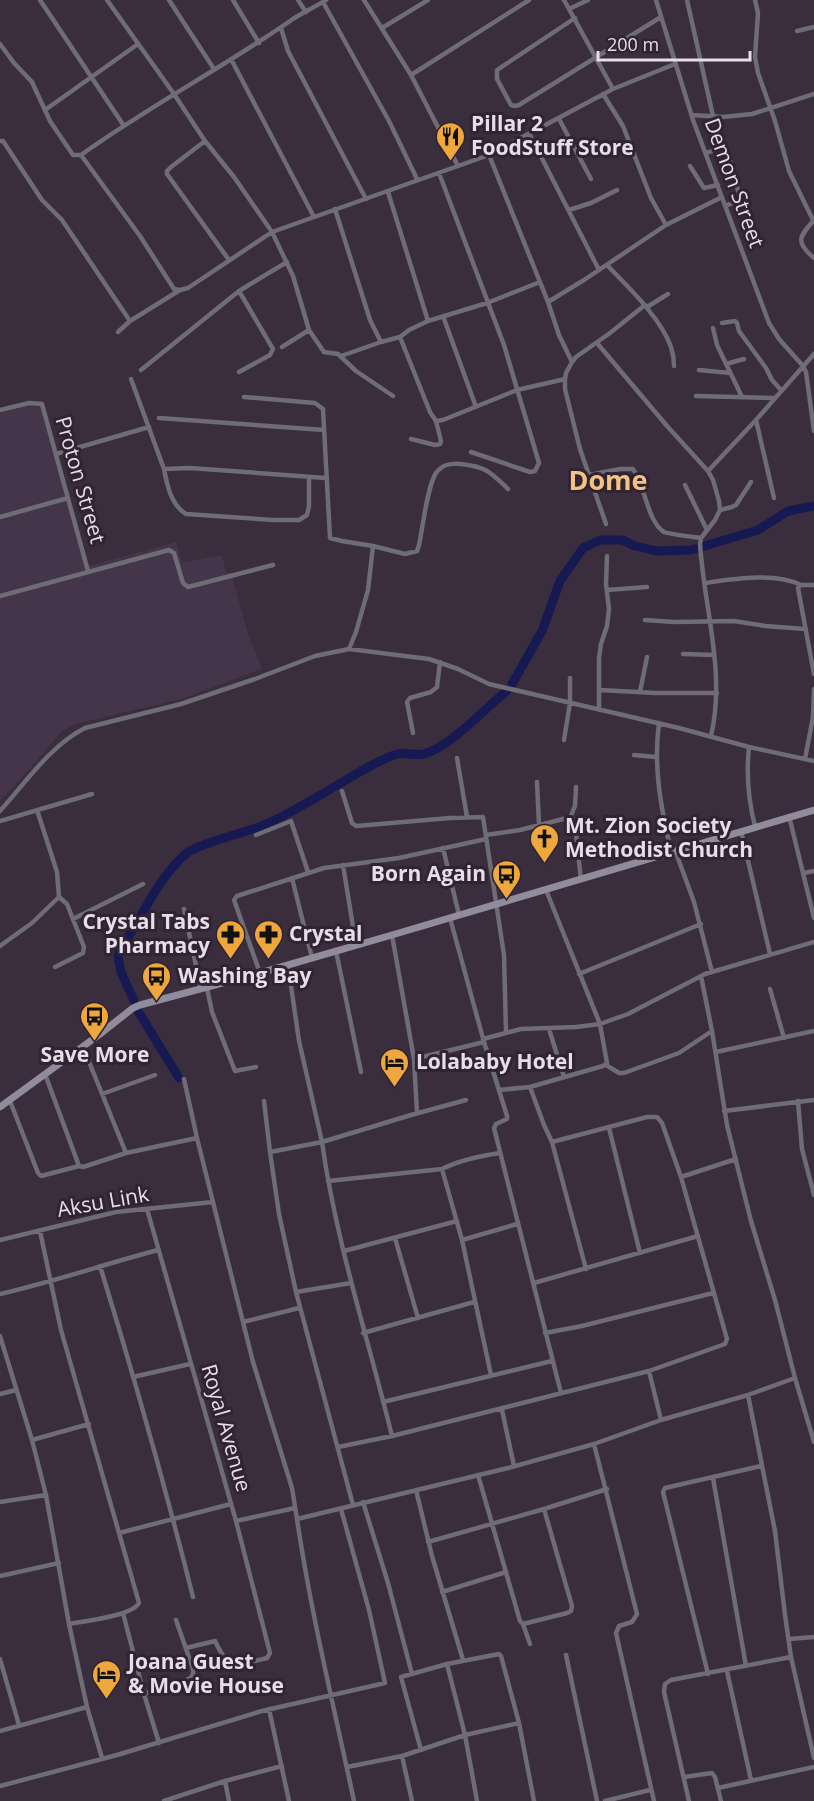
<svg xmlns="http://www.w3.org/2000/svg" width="814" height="1801" font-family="'Open Sans',sans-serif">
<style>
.built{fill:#45354a}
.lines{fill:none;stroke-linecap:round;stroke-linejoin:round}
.river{stroke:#161952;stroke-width:9}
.minor{stroke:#6e6c75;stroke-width:4.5}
.secondary{stroke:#908c9b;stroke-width:7}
.labels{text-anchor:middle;stroke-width:6;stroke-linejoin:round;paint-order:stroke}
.poi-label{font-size:21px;font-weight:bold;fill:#e6dee8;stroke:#302332;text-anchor:start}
.street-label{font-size:21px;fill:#e6dee8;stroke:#302332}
.district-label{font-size:27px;font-weight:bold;fill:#f4c281;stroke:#302332}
</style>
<rect width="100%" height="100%" fill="#3a2d3d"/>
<path class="built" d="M29 405 41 406 89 566 176 542 182 563 222 555 226 573 231 572 248 634 262 669 181 699 75 724 61 732 25 774 0 801V413Z"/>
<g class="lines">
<path class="river" d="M512 684 542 631 560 581 583 548 600 540H623L632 545 656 551 691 550 758 530 788 511 814 506
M135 1003 121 972 118 956 122 946C143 916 158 877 187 853 204 841 243 834 264 825 303 808 338 783 376 763 382 760 390 756 397 754 405 752 415 756 424 754 450 747 485 708 507 691
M138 1011 179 1078"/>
<path class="minor" d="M40 0 124 126
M107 0 174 94 205 141 234 177 272 232 293 276 309 330 324 352 338 354 356 371 393 396
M169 0 214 69
M233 0 259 43
M298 0 306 12
M364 0 411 75 458 166
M564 0 613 89
M656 0 693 120 769 323 779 339 803 366 806 372 814 431
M687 0 713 116
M755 0 758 13 755 57 758 73 775 121 789 171 813 220
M323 2 389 121 417 179
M569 9 588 0
M575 18 497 70V79L511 105 515 106 519 105 661 17
M281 28 288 51 366 199
M382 28 428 0
M797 31 814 27
M0 44 14 63 32 82 50 121 73 155H81C148 107 222 68 290 21 301 13 314 8 326 0
M231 59 314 217
M411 75 529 0
M603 94 623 126 651 198 666 225
M45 110 138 44
M692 115 723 117 752 114 814 94
M559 119 591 179
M530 135 599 270
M0 141H3L42 200 62 220 130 321 180 290
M205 141 171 167 167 171V174L229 260
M706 153C713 151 723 146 728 153L740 198 738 201 725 206
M81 155 140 236 174 289 180 290 188 288 272 232 489 155 613 89 675 64
M489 155 548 302 559 335 572 362
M690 166 704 188 718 185
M439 173 504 345 539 463 535 471 530 472 471 452
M388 192 428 321
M335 209 370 320 381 342
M569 210 591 203 617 190
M814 220C799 237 795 242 814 258
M607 265C628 287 661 318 671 347 673 353 674 360 674 366
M239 291 273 349 270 355 239 372
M548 302 584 280 666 225 722 197
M647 307 668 294
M443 316 476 407
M722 323 735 321 737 323 739 331 766 368 772 380 781 390
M713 328 717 345 742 397
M118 332 130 321
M400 337 430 412 436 421 441 441 440 444 435 445 411 439
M597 343 667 426 708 471 713 480 719 501 720 510 715 520 701 538 700 544C704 608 726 672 711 736
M282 347 309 330
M341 356 381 342 400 337 409 330 428 321 487 303 540 282
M726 364 744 359
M141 370 239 291 287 262
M699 370 730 373
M131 379 164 469 190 468 326 478
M696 396 774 398
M244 397 315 403 323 409 330 538 342 541 373 546
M0 410 29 403 42 404 88 571
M159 418 324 430
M756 420 774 498
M436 421 443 420 517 390 565 379
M56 454 149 427
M164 469C167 485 171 505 186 514L273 520H299L307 515 309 506V478
M708 471 756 420 814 354
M589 475 620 469H633C645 485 647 521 664 532 669 534 694 537 701 538
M685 485 707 530
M720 510 732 507 736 505 751 482
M0 517 68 498
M606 524 580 449 565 389V379L566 373 572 362 576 357 610 333 645 305
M705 583C733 579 775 572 801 585
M814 585H801L798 588 814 674
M607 590 647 587
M0 596 169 550 174 553 183 583 188 587 273 565
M645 620 674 622 734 621 766 626 805 629
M349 649 356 632 368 590 373 546 405 554 417 551 419 545C423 527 427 487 436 473 442 464 451 463 461 464 487 467 490 472 508 489
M683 654 714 655
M600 690 655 693H717
M640 692 647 657
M599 710V658L601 644 607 626 609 609 606 584 607 556
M659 723C653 767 661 808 671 851
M413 733 407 702 410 698 431 692 437 687 440 662
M564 740 570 703V678
M749 747C746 775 748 799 755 826
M634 755 656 757
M457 758 467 817
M805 759 813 717 814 689
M537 782 539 825
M342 791 352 823 356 826 450 818 483 817 504 955 506 1032
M0 811C25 783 51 745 85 728L181 704 255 679 315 656 349 649 429 659 458 669 489 684 679 728 749 747 814 761
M789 816 814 918
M570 818 575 806 576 787
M0 821 92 794
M741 831 770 954
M256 835 291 821 308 872
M486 835 520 830 567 818 573 819 575 825 581 880
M443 848 459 915
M675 850 694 902 712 972
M343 865 356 945
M804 873 814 871
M292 878 312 958
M184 909 201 989
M450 918 484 1042 507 1116V1119L496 1124 494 1128 561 1393
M73 919 143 884
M392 935 414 1059 417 1113
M0 946 32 923 59 897 57 872 37 810
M336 951 361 1072
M288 965 299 1041 322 1142 270 1152 279 1214 296 1292 353 1505
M55 967 83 953 84 947 67 904 59 897
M260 973 234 900 237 896 324 868 399 858 486 839
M579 974 701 924
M701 976 712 1031 727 1125 751 1221 775 1300 795 1378 814 1442
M207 988 212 1012 235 1071 256 1067
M770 989 784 1038
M549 1029 564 1077
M483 1039 521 1029 576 1027 600 1024 628 1014 705 974 814 942
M83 1047 126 1153 197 1138
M716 1052 814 1031
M414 1059 484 1042
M606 1065 619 1073H624L679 1053 712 1031
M45 1074 79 1166 83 1167 126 1153
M184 1079 197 1138 253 1362 292 1488 297 1519
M530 1087 544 1125 552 1142 586 1269
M499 1090 530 1087 603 1066 607 1063 600 1024 546 890
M102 1094 155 1075
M10 1101 38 1173 41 1176 79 1166
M264 1101 270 1152
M798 1101 802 1149 814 1195
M724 1111 814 1100
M609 1128 640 1253
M442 1169 462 1240 491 1375
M681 1177 736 1159
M328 1181 442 1169C460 1160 479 1156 500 1153
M147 1209 236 1521 270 1653 267 1658 231 1667C225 1659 219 1650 215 1641L186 1648
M40 1231 61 1330 139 1603C132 1616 85 1621 69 1624
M395 1238 418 1318
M0 1240 116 1212 213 1202
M462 1240 517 1224
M344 1251 457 1221
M100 1266C134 1376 165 1486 193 1597
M534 1283 698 1236
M296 1292 351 1283
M0 1294C53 1282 105 1264 158 1250
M243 1322 299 1308
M363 1333 474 1302
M545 1333 582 1326 713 1293
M0 1336 32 1440 46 1495 69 1624 87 1707 102 1758
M649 1371 661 1420
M133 1377 190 1364
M0 1394 16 1390
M748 1395 775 1531 785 1615 791 1657 814 1758
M383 1402 552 1361
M502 1410 514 1466
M392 1436C368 1338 336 1242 322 1142L411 1115 466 1100
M32 1440 89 1424
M594 1444 637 1614 632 1622 619 1626 616 1633 654 1801
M338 1447 392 1436 649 1371 725 1344 727 1339 681 1177 662 1123 657 1117H647L552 1142
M478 1475 520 1621 523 1624 530 1644
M713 1478 746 1666
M416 1490 432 1556 463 1660
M0 1502 46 1495
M363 1502 388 1583 412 1674
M236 1521 295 1508
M119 1533 231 1504
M428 1542 544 1509 607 1489
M0 1576 59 1563
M442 1592 506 1572
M123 1613 144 1694 159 1743
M523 1624 567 1613 571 1611 572 1606 544 1509
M789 1639 814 1637
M566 1655 597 1801
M0 1659 19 1725
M447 1664 465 1735 477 1801
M727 1671 751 1780
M708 1674 663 1492 665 1488 761 1466
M144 1694 189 1679C194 1675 194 1672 192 1666L176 1620
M269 1709 289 1801
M0 1731 87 1707
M421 1750 401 1677 447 1664 499 1654 501 1656 519 1723 534 1801
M347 1767 402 1756
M684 1777 712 1773 715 1777 721 1801
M225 1781 229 1801
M0 1786 117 1755 262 1711 385 1683 369 1610 341 1509
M718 1788 814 1767
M164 1801 225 1781 282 1766
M354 1801C334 1707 311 1614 297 1519L508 1468 594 1444 661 1420 748 1395 795 1378
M412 1801 402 1756 465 1735 519 1723
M605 1801 650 1790
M689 1801 664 1692 665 1684 671 1680 791 1657"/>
<path class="secondary" d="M0 1107 100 1034 133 1008 140 1005 260 973 392 935 814 810"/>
</g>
<defs>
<symbol id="restaurant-pin" viewBox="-11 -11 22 30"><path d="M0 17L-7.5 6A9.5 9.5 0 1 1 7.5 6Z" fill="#eea73d" stroke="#302332"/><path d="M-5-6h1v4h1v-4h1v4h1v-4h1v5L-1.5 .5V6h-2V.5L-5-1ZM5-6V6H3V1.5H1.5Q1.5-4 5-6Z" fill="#111"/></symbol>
<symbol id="church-pin" viewBox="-11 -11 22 30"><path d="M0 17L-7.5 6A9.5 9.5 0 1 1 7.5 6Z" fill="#eea73d" stroke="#302332"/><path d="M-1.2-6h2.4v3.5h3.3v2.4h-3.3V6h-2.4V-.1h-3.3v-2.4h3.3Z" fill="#111"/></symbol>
<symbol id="bus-pin" viewBox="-11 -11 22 30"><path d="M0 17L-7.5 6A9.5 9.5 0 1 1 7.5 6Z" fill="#eea73d" stroke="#302332"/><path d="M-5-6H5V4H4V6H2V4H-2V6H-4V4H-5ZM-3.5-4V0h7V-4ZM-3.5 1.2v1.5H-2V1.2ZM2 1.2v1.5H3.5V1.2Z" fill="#111"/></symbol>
<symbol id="pharmacy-pin" viewBox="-11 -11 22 30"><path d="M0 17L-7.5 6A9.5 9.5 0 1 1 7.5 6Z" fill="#eea73d" stroke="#302332"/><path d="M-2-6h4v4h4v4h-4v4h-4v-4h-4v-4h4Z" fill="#111"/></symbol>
<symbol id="hotel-pin" viewBox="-11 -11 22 30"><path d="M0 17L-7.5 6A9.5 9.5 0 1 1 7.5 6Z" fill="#eea73d" stroke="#302332"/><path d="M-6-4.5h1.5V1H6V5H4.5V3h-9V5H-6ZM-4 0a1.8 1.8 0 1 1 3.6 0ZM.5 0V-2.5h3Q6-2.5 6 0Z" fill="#111"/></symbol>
</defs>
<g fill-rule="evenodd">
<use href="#restaurant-pin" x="434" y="120" width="33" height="45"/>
<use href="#church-pin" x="528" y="822" width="33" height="45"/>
<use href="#bus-pin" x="490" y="858" width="33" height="45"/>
<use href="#pharmacy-pin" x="214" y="918" width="33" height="45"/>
<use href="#pharmacy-pin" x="252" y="918" width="33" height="45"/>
<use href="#bus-pin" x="140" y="960" width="33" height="45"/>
<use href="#bus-pin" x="78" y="1000" width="33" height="45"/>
<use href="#hotel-pin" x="378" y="1046" width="33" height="45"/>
<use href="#hotel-pin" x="90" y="1658" width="33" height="45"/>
</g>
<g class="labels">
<g class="poi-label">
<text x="471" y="131">Pillar 2<tspan x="471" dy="24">FoodStuff Store</tspan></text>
<text x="565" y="833">Mt. Zion Society<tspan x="565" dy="24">Methodist Church</tspan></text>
<text x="486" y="881" text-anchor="end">Born Again</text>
<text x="210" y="929" text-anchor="end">Crystal Tabs<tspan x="210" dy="24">Pharmacy</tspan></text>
<text x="289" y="941">Crystal</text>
<text x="178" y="983">Washing Bay</text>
<text x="95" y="1062" text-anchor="middle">Save More</text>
<text x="416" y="1069">Lolababy Hotel</text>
<text x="128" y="1669">Joana Guest<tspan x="128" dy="24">&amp; Movie House</tspan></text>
</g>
<g class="street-label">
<text transform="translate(734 183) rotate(70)" y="7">Demon Street</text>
<text transform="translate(80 480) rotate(74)" y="7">Proton Street</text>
<text transform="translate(103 1202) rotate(-10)" y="7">Aksu Link</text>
<text transform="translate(226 1428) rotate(74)" y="7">Royal Avenue</text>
</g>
<g class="district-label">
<text x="608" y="490">Dome</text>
</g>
</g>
<path d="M598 51v9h152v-9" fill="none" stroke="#e6dee8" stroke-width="3"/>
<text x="607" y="51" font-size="18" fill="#e6dee8" stroke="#302332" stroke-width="4.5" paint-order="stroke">200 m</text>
</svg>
